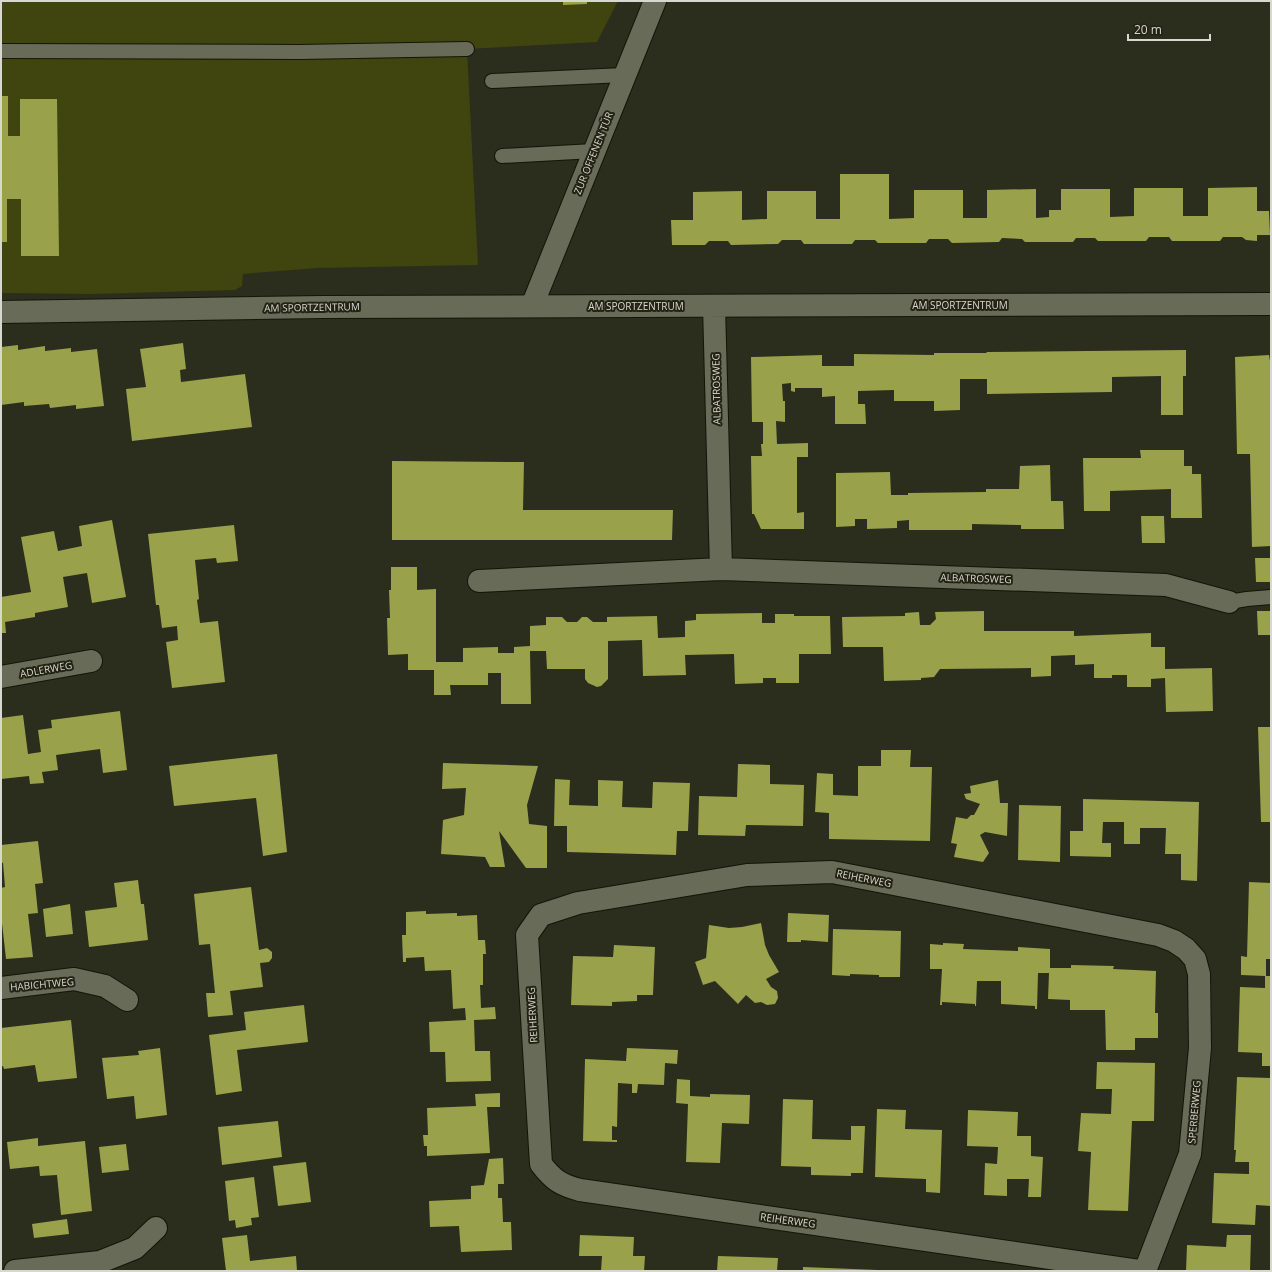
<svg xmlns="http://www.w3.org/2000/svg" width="1272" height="1272" font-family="'Open Sans',sans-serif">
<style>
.green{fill:#40440e}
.building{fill:#9aa14b}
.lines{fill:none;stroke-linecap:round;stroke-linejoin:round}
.lane-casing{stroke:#141506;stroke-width:16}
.street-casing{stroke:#141506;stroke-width:24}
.lane{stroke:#686b58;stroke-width:14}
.street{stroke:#686b58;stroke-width:22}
.labels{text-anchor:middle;stroke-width:4;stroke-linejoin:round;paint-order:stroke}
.street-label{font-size:10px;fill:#d7d8ce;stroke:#222313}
</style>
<rect width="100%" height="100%" fill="#2b2d1d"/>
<path class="green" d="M1 1H618L597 42 467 49 478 265 318 268 243 274 242 286 235 290 92 294 1 293Z"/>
<path class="building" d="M563 1H587V4L563 5Z
M1 96H8V136H20V99H57L59 256H21V199H7V242H1Z
M840 174H889V219L914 218V190H963V218H987V190L1036 189V218L1049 217V210H1061V189H1110V217L1134 216V188H1183V216H1208V188L1257 187V211H1269L1270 235H1257V241L1246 240 1242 237H1223L1220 241H1172L1169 237H1149L1146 241H1098L1095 238H1076L1073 242H1025L1022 239 1002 238 999 242 952 243 948 239H929L926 243H878L875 240H855L852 244H804L801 240H782L778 244 731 245 728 241H709L705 245H672L671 220H693V192L742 191V220L767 219V191H816V219H840Z
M183 343 186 369 180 370 181 382 245 374 252 427 132 441 126 389 146 387 140 349Z
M18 345V350L45 346V351L71 348V352L97 349 104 406 76 409V405L50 408 49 404 24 406V402L1 405V347Z
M1186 350V376H1183V415H1161V376L1112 377V392L1049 393 987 394V379H960V410L934 411V401H894V390L858 391V404H865L866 424H835V396L822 397V388H795V392L791 391V383L782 384 783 401H785V422L776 421 777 444 808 443V457H797V513L804 512V529H761L754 514H752L751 456H762L761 444H763V422H752L751 357 822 355V366H854V354L934 355V353H987L986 352Z
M1269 355 1270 361H1271V546L1252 547 1250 454H1237L1235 357Z
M1140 450H1184V466H1192V474H1201L1202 518H1171V489L1110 491V511H1084L1083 458H1141Z
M392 461 524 462 523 510H673L672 540H392Z
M1050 465 1051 501H1063L1064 529H1021V525L972 524V530H909V520L897 521V528L867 529V519H855V526L836 527V473L890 472 891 495H908V493L986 492V489H1019L1020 466Z
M1141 516H1164L1165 543H1142Z
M112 520 126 597 92 603 87 573 63 577 68 607 35 613V617L5 622 6 633H1V597L31 592 21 537 54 531 58 551 82 546 79 526Z
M234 525 238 561 217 563 216 558 195 560 199 599 197 600 200 623 218 621 225 682 172 688 166 642 178 640 177 626 162 628 159 605H156L148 534Z
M1255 558H1271V582H1256Z
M391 567H417V590L436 589V662H463V648L498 647V653H514V647L530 646V626L546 625V617H562L567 622H577L582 617H587L593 622H607V617L657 616 658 638 685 637V621L696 620V614L762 613V623H775V614H794V616H830L831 654H799V683H776V678H763V683L735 684 734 654 685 655 686 675 643 676 642 640 608 641V679L601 686 597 687 588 683 585 679V669H547L546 651H530L531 704H501V673H488V685H450L451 695H434V670H408V654L388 655 387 618H390L389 590H391Z
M984 611V631H1074V636L1151 633V647H1165V669L1212 668 1213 711 1166 712 1165 678 1151 679V687H1127V675H1112V678H1094V664L1075 665V655L1051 656V676L1031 677V668L940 669 934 677 921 678V680L884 681 883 647H843L842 617 905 616V613L919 612 920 625H930L936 619 935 612Z
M1257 611H1271V635H1258Z
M120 711 127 770 103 773 100 749 56 755 58 770 42 772 44 783 30 784 29 776 1 779V718L23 715 28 754 41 752 38 730 52 728 51 720Z
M1258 727H1271V822H1261Z
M881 750H911L910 767H932L930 841 829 839V813L815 812 817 773 833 774V795L858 796V766H881Z
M277 754 287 852 263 856 256 798 174 806 169 766Z
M443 763 538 766 527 805 529 824 547 826V868H526L499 831 505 867H490L485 857 441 854 443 820 464 815 466 788 442 789Z
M738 764 770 765V784L804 785 803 826 746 825 745 836 698 835 699 796 737 797Z
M555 779 570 780 569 805 598 806V780L623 781 622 807 652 808 653 782 690 783 688 831H677L676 855 567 852V826H554Z
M998 780 1000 803H1008L1007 836 985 832 980 835 989 853 983 862 954 857 957 844 951 843 956 817 967 819 971 815H974L980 804 966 799 964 794 971 793 970 786Z
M1083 799 1199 802 1197 881 1181 880V854H1165L1166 828H1140V844H1124V822H1103L1102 843H1111V857L1070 856V831H1083Z
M1019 805 1061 806 1060 862 1018 860Z
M38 841 43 883 35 884 38 913 28 914 33 957 6 959 1 914V888L5 887 3 863 1 862V845Z
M138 880 141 904H144L148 940 89 947 85 911 117 907 114 883Z
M1249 882 1271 883V959H1266V976H1271V1066H1262V1053L1238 1052 1240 987 1265 988V976L1241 975V956L1247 957Z
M251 887 259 950 267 948 272 952V958L269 962 260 963 263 987 230 991 233 1015 208 1017 206 993H215L210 944 199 945 194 894Z
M70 904 73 934 46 937 43 909Z
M426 911V914L457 913V916L477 915 478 940H485L486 954H483V985H480L481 1008 495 1007 496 1019 474 1020 475 1050V1051H490L491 1081 446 1082 445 1052H430L429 1022 466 1020 465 1008 453 1009 451 970 425 971 424 957 406 958V962H403L402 935H406V912Z
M788 913 829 915 828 942 801 940V942H787Z
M761 923 765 945 769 955 779 972 766 979 771 987 777 991 778 998 775 1004 767 1005 761 1002 755 1003 746 995 738 1004 715 981 703 985 695 962 706 958 709 925 729 928 742 927Z
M833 929 901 931 900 977H879V975L850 974V976L832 975Z
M943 943 964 944 963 949 1018 951V947L1050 949V968H1071V965L1114 966 1113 969 1156 971 1155 1013H1158V1038H1135V1050H1106L1105 1010H1070V1000L1048 999 1049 973H1038L1037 1009H1035V1006L1001 1004V981H977L976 1006H975V1004L942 1002V1005H940L942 969H930V944L943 945Z
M614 945 655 947 653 995H637V1001L612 1002V1006L571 1005 573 956 613 957Z
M304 1005 308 1042 237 1050 242 1091 216 1095 209 1035 246 1030 244 1012Z
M71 1020 77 1078 38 1082 35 1065 4 1069 3 1066 1 1067V1028Z
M160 1048 167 1115 136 1119 134 1096 107 1099 102 1058 139 1055 138 1051Z
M627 1048 678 1050 677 1064 665 1063 664 1085 638 1084 637 1093H632V1084L618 1083 617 1127 612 1126V1140H617V1142L583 1141 585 1059 626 1061Z
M1097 1062 1155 1063 1154 1121H1132L1128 1211 1088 1210 1091 1152 1078 1151 1081 1113 1111 1114 1112 1089H1096Z
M1237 1077 1271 1078V1206L1256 1205 1255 1225 1212 1223 1214 1173 1249 1174V1162H1235L1236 1150H1234Z
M677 1079 690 1080V1096L710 1097V1094L750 1095 749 1124 722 1123 720 1163 686 1162 688 1104 676 1103Z
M500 1093V1107H487L490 1153 427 1156V1146H424L423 1135H428L427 1108 476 1106 475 1094Z
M783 1099 813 1100 812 1139 851 1140V1126H865L863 1173H851V1176L811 1175V1167L781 1166Z
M877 1109 906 1110 905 1129 942 1130 940 1193 926 1192V1179L875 1177Z
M968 1110 1018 1112 1017 1136H1031V1156L1043 1157 1041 1197H1028L1029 1179H1007V1196L984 1195 985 1163 997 1164 998 1147 967 1146Z
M278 1121 282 1157 222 1165 218 1127Z
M38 1138V1146L85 1141 92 1211 61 1215 57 1175 40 1176 39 1166 10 1169 7 1142Z
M126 1144 129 1170 102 1173 99 1147Z
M503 1158 504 1184H498V1198H502L503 1222H511L512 1250 461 1252 459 1226 430 1227 429 1201 471 1199V1186L484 1185 489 1159Z
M306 1162 311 1202 278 1206 273 1166Z
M254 1177 259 1217 251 1218 252 1225 236 1228 235 1220 229 1221 225 1181Z
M67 1219 69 1234 34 1238 32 1224Z
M247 1235 250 1261 296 1256 297 1271H226L222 1238Z
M580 1235 634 1237 633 1256H645L644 1271H601L602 1256H579Z
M1227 1235H1251L1250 1271H1186L1187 1245 1226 1247Z
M718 1256 778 1258 777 1271H717Z
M803 1267 878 1270V1271H803Z"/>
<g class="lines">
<defs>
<path id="lane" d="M1 51 299 52 467 49
M492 81 624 75
M502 156 594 151
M1229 602 1247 599 1271 597"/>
<path id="street" d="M532 306 655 1
M714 306 721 569 1166 585 1229 602
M1 312 323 307 1271 304
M479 581 721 569
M1 677 91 661
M1 988 74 979 105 986 127 1000
M15 1271 100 1262 135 1248 156 1228
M1139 1271 580 1190C561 1185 553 1180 541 1164L527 935 541 915 578 903 747 875 832 872 1158 935 1174 941 1186 949 1195 959 1199 974 1200 1048 1190 1154 1145 1271"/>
</defs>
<use href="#lane" class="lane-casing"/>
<use href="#street" class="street-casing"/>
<use href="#lane" class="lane"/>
<use href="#street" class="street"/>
</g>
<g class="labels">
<g class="street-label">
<text transform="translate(593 153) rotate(-68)" y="4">ZUR OFFENEN TÜR</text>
<text x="960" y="309">AM SPORTZENTRUM</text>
<text x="636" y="310">AM SPORTZENTRUM</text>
<text transform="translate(312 307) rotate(-1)" y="4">AM SPORTZENTRUM</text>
<text transform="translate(716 389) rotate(-91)" y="4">ALBATROSWEG</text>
<text transform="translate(976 578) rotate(2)" y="4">ALBATROSWEG</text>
<text transform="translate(46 669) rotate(-10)" y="4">ADLERWEG</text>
<text transform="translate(864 878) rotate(11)" y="4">REIHERWEG</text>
<text transform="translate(42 984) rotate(-5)" y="4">HABICHTWEG</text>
<text transform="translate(532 1015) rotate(-93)" y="4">REIHERWEG</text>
<text transform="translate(1194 1112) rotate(-85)" y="4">SPERBERWEG</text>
<text transform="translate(788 1220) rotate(8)" y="4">REIHERWEG</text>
</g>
</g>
<rect width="1272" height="1272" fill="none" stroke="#d7d8ce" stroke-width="4"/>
<path d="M1128 34v6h82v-6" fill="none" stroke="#d7d8ce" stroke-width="2"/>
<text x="1134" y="34" font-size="12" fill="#d7d8ce" stroke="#222313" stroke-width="3" paint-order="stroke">20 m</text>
</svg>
